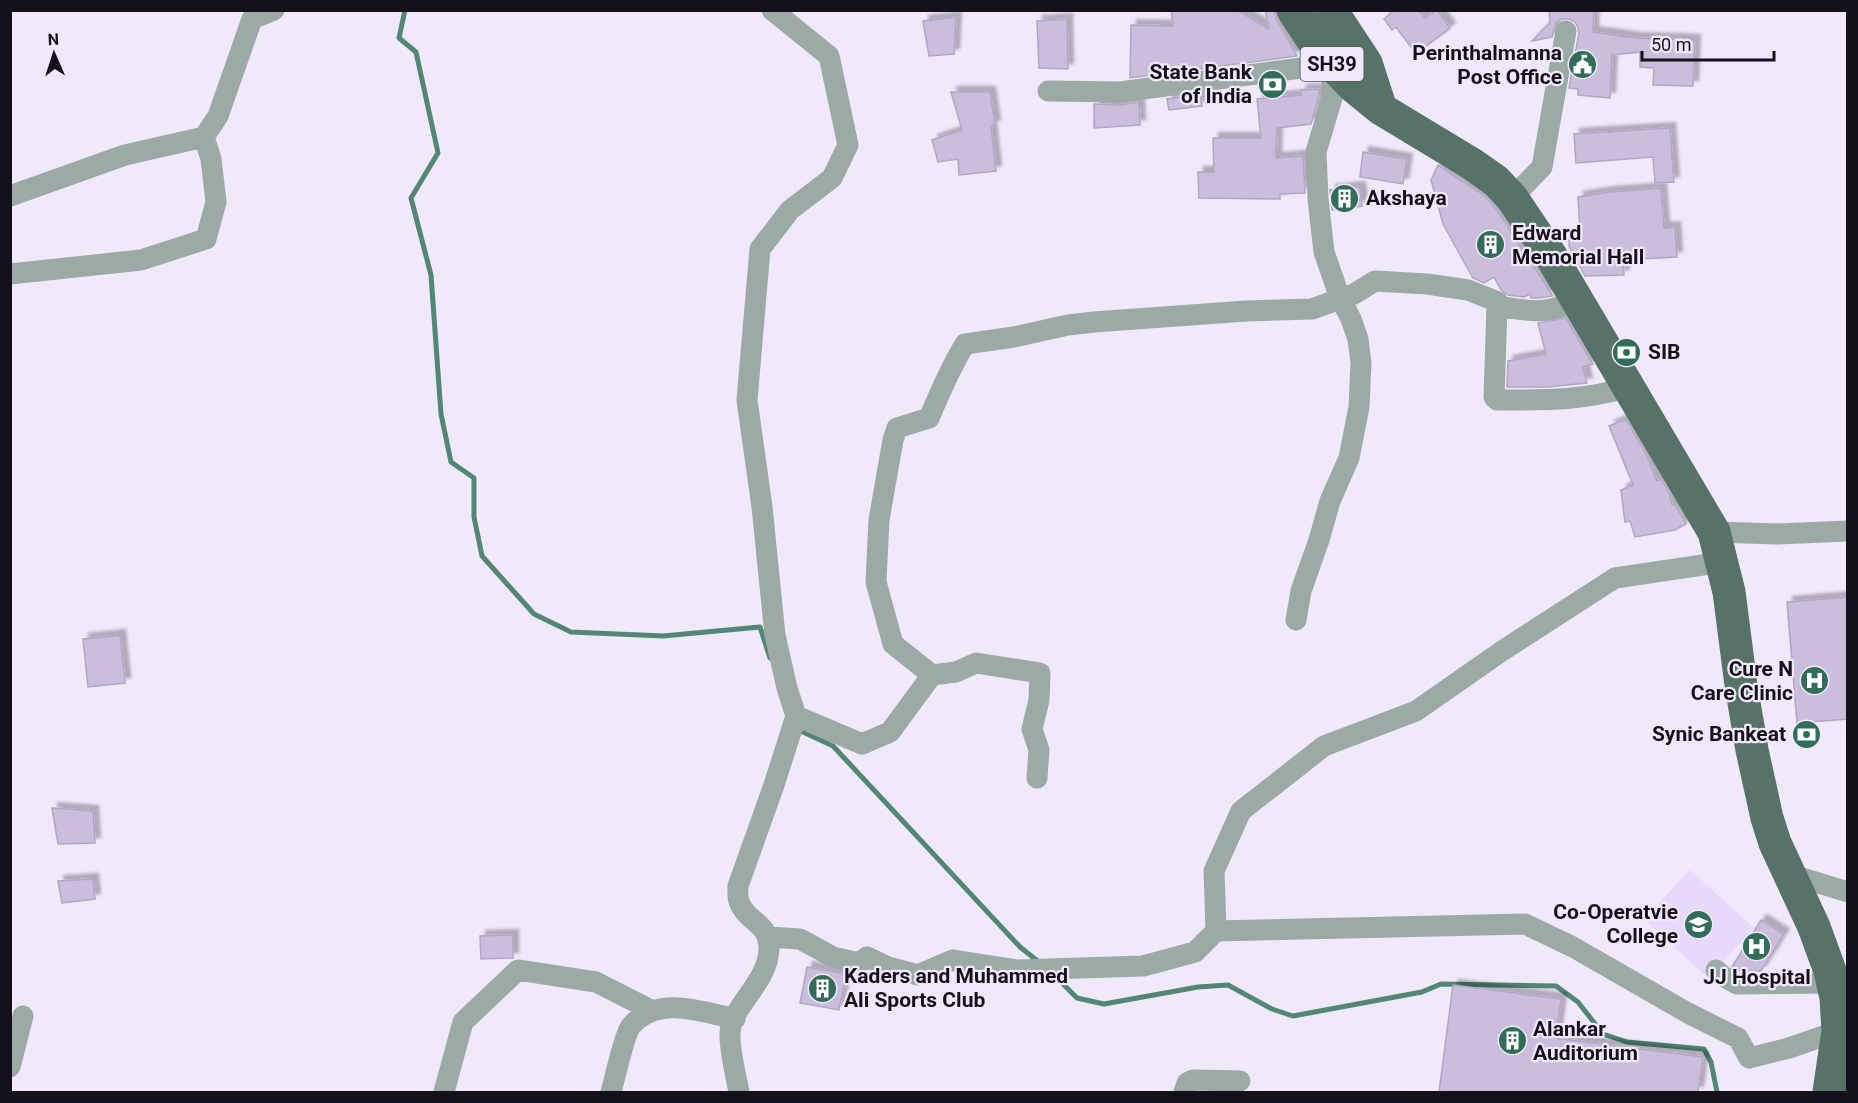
<svg xmlns="http://www.w3.org/2000/svg" width="1858" height="1103" font-family="Roboto,sans-serif">
<style>
.built{fill:#e8d9ff}
.lines{fill:none;stroke-linecap:round;stroke-linejoin:round}
.stream{stroke:#528776;stroke-width:5}
.building{fill:#cabedc;stroke:#b1a6c3;stroke-width:1.5;filter:url(#shadow)}
.street{stroke:#9baaa4;stroke-width:21}
.primary{stroke:#577367;stroke-width:33}
.labels{text-anchor:middle;stroke-width:4.5;stroke-linejoin:round;paint-order:stroke}
.shield{fill:#f0e9fc;stroke:#57525e;stroke-width:1.5}
.shield-label{font-size:20px;font-weight:bold;fill:#15111b}
.poi-label{font-size:21px;font-weight:bold;fill:#15111b;stroke:#f0e9fc;text-anchor:end}
</style>
<defs>
<filter id="shadow"><feDropShadow dx="5.5" dy="-5.5" stdDeviation="1.5" flood-color="#0004"/></filter>
</defs>
<rect width="100%" height="100%" fill="#f0e9fc"/>
<path class="built" d="M1690 870 1754 928 1708 978 1644 919Z"/>
<g class="lines">
<path class="stream" d="M405 10 399 38 416 52 438 153 411 198 431 275 441 414 451 462 474 478V517L482 556 534 614 571 632 663 636 760 627 770 658
M803 732 833 746 1020 947 1039 962
M1058 979 1077 998 1104 1004 1198 987 1228 985 1272 1009 1293 1016 1422 992 1441 984 1556 986 1578 1002 1603 1034 1627 1042 1704 1049 1711 1062 1717 1092"/>
</g>
<path class="building" d="M1171 10H1237L1269 29 1265 10H1274L1277 20 1297 56 1130 78 1131 25 1173 26Z
M1395 10H1418L1425 18 1437 10 1450 28 1416 54 1396 27 1392 30 1384 19Z
M1549 10H1594L1593 32 1636 38 1695 40 1693 86 1653 85 1654 68 1640 67V52L1612 55 1610 98 1578 95V89L1569 88 1579 33 1578 27 1575 22 1569 19H1561L1556 23 1552 37 1532 41 1550 23Z
M956 17 954 54 929 56 923 21Z
M1067 19 1068 69 1039 68 1037 21Z
M1319 89V96L1311 124 1277 128 1276 158 1303 156 1305 193 1280 194V199L1199 198 1198 172H1214L1213 138H1261L1257 99 1301 95V90Z
M951 92H990L995 125 991 126 996 171 959 175 958 159 938 162 932 140 962 130Z
M1201 94 1202 106 1169 110 1167 99Z
M1139 102 1140 125 1094 128V104L1120 105Z
M1670 128 1674 182 1655 183 1653 157 1576 163 1574 134Z
M1363 152 1407 159 1403 184 1360 177Z
M1438 165 1484 195 1497 210 1553 296 1538 298H1531L1530 294 1524 297 1508 295 1501 290 1494 277 1484 283 1473 278 1443 224 1431 180Z
M1360 187 1362 206 1332 210 1330 190Z
M1661 188 1664 228 1675 227 1677 257 1623 260 1624 275 1585 276 1569 246V235L1580 233 1578 197 1609 192Z
M1566 318 1593 364 1583 367 1587 383 1547 387H1507L1508 361 1546 354 1538 323Z
M1626 419 1646 454 1657 481 1661 479 1669 492 1672 505 1675 504 1686 524 1675 530 1635 537 1630 521 1625 522 1621 490 1633 485 1609 426Z
M1848 597V719L1797 723 1787 602Z
M120 635 125 683 88 687 83 639Z
M52 808 93 811 95 843 58 844Z
M93 879 95 899 62 903 58 881Z
M1761 920 1784 934 1761 971H1740L1732 967Z
M513 935V958L481 959 480 936Z
M807 967 846 974 839 1010 800 1003Z
M1453 985 1561 999 1556 1038 1703 1057 1698 1092H1439Z"/>
<g class="lines">
<path class="street" d="M1048 91 1120 92 1332 64V98L1316 152 1318 199 1324 252 1340 298 1351 319 1358 339 1361 363 1359 407 1349 458 1330 501 1319 540 1301 591 1296 620
M204 137 218 116 252 19 274 10
M10 196 125 155 204 137 211 159 216 202 206 239 141 260 10 274
M1512 198 1542 167 1566 31
M1497 306 1494 397 1497 400C1546 400 1581 401 1629 387
M1714 532 1777 534 1848 531
M932 675 893 644 876 582 879 520 893 440 897 428 929 418C940 393 950 368 965 344L1014 337 1068 325 1094 322 1246 311 1312 309 1354 294 1375 281 1427 284 1468 290 1498 302 1497 306C1530 311 1547 316 1577 299
M796 716 862 744 890 732 932 675 956 672 976 663 1040 673 1039 700 1032 729 1039 750 1037 778
M1789 874 1848 892
M1216 931 1525 924 1573 947 1688 1013 1738 1038 1749 1058 1789 1048 1838 1031 1845 1035
M769 937 800 939 833 957 859 963 867 957 888 967 918 975 953 960 1017 970 1143 966 1195 952 1216 931 1214 871 1241 811 1324 746 1416 711 1502 651 1615 578 1723 562
M1716 970 1724 977 1737 984 1833 983
M10 1067 23 1016
M444 1092 463 1022 518 970 596 982 651 1010
M611 1092C614 1081 625 1033 631 1026 657 995 701 1011 735 1019
M739 1092C736 1077 729 1048 730 1032 732 1006 768 982 769 949 769 922 749 924 740 904 737 899 738 892 738 886L774 785 796 716 787 688 775 635 762 507 747 400 760 249 790 210 832 178 848 145 829 56 772 10
M1184 1092 1187 1083 1193 1080 1240 1081"/>
<path class="primary" d="M1293 10 1321 53 1354 87 1381 109 1472 164 1496 181 1512 198 1551 256 1714 532 1729 592 1741 685 1752 750 1767 818 1775 843 1814 927 1830 971 1836 998 1838 1031 1829 1092
M1331 10 1366 63 1381 109"/>
</g>
<defs>
<symbol id="civic-disc" viewBox="-11 -11 22 22"><circle r="9.5" fill="#316d58" stroke="#f0e9fc"/><path d="M-.6-6.5H3V-4.5H.6V-3L4-1V1h2V6H-6V1h2V-1L-.6-3ZM-1.2 2.5V6h2.4V2.5Z" fill="#fff"/></symbol>
<symbol id="bank-disc" viewBox="-11 -11 22 22"><circle r="9.5" fill="#316d58" stroke="#f0e9fc"/><path d="M-6-4H6V4H-6ZM0-2.3a2.3 2.3 0 1 0 0 4.6a2.3 2.3 0 1 0 0-4.6Z" fill="#fff"/></symbol>
<symbol id="building-disc" viewBox="-11 -11 22 22"><circle r="9.5" fill="#316d58" stroke="#f0e9fc"/><path d="M-4-6H4V6H1V3H-1V6H-4ZM-2.5-4.3h1.7v1.8h-1.7ZM.8-4.3h1.7v1.8H.8ZM-2.5-1h1.7V.8h-1.7ZM.8-1h1.7V.8H.8Z" fill="#fff"/></symbol>
<symbol id="hospital-disc" viewBox="-11 -11 22 22"><circle r="9.5" fill="#316d58" stroke="#f0e9fc"/><path d="M-5-5h3v3.5h4V-5h3V5h-3V1.5h-4V5h-3Z" fill="#fff"/></symbol>
<symbol id="university-disc" viewBox="-11 -11 22 22"><circle r="9.5" fill="#316d58" stroke="#f0e9fc"/><path d="M0-5L7-2L0 1L-7-2ZM-4 1L0 2.5L4 1V4Q0 6-4 4Z" fill="#fff"/></symbol>
</defs>
<g fill-rule="evenodd">
<use href="#civic-disc" x="1566" y="48" width="33" height="33"/>
<use href="#bank-disc" x="1256" y="68" width="33" height="33"/>
<use href="#building-disc" x="1328" y="182" width="33" height="33"/>
<use href="#building-disc" x="1474" y="228" width="33" height="33"/>
<use href="#bank-disc" x="1610" y="336" width="33" height="33"/>
<use href="#hospital-disc" x="1798" y="664" width="33" height="33"/>
<use href="#bank-disc" x="1790" y="718" width="33" height="33"/>
<use href="#university-disc" x="1682" y="908" width="33" height="33"/>
<use href="#hospital-disc" x="1740" y="930" width="33" height="33"/>
<use href="#building-disc" x="806" y="972" width="33" height="33"/>
<use href="#building-disc" x="1496" y="1024" width="33" height="33"/>
</g>
<g class="labels">
<rect class="shield" x="1300.5" y="47" width="63" height="34" rx="4.5"/>
<g class="shield-label">
<text x="1332" y="71">SH39</text>
</g>
<g class="poi-label">
<text x="1562" y="60">Perinthalmanna<tspan x="1562" dy="24">Post Office</tspan></text>
<text x="1252" y="79">State Bank<tspan x="1252" dy="24">of India</tspan></text>
<text x="1366" y="205" text-anchor="start">Akshaya</text>
<text x="1512" y="240" text-anchor="start">Edward<tspan x="1512" dy="24">Memorial Hall</tspan></text>
<text x="1648" y="359" text-anchor="start">SIB</text>
<text x="1793" y="676">Cure N<tspan x="1793" dy="24">Care Clinic</tspan></text>
<text x="1786" y="741">Synic Bankeat</text>
<text x="1678" y="919">Co-Operatvie<tspan x="1678" dy="24">College</tspan></text>
<text x="844" y="983" text-anchor="start">Kaders and Muhammed<tspan x="844" dy="24">Ali Sports Club</tspan></text>
<text x="1757" y="984" text-anchor="middle">JJ Hospital</text>
<text x="1533" y="1036" text-anchor="start">Alankar<tspan x="1533" dy="24">Auditorium</tspan></text>
</g>
</g>
<rect width="1858" height="1103" fill="none" stroke="#15111b" stroke-width="24"/>
<g transform="translate(54 54) rotate(357)" stroke="#f0e9fc" stroke-width="4.5" paint-order="stroke">
<path d="M0-4.5L10 22L0 15L-10 22Z" fill="#15111b"/>
<text y="-9" font-size="16" font-weight="bold" text-anchor="middle" fill="#15111b">N</text>
</g>
<path d="M1642 51v9h132v-9" fill="none" stroke="#15111b" stroke-width="3"/>
<text x="1651" y="51" font-size="18" fill="#15111b" stroke="#f0e9fc" stroke-width="4.5" paint-order="stroke">50 m</text>
</svg>
